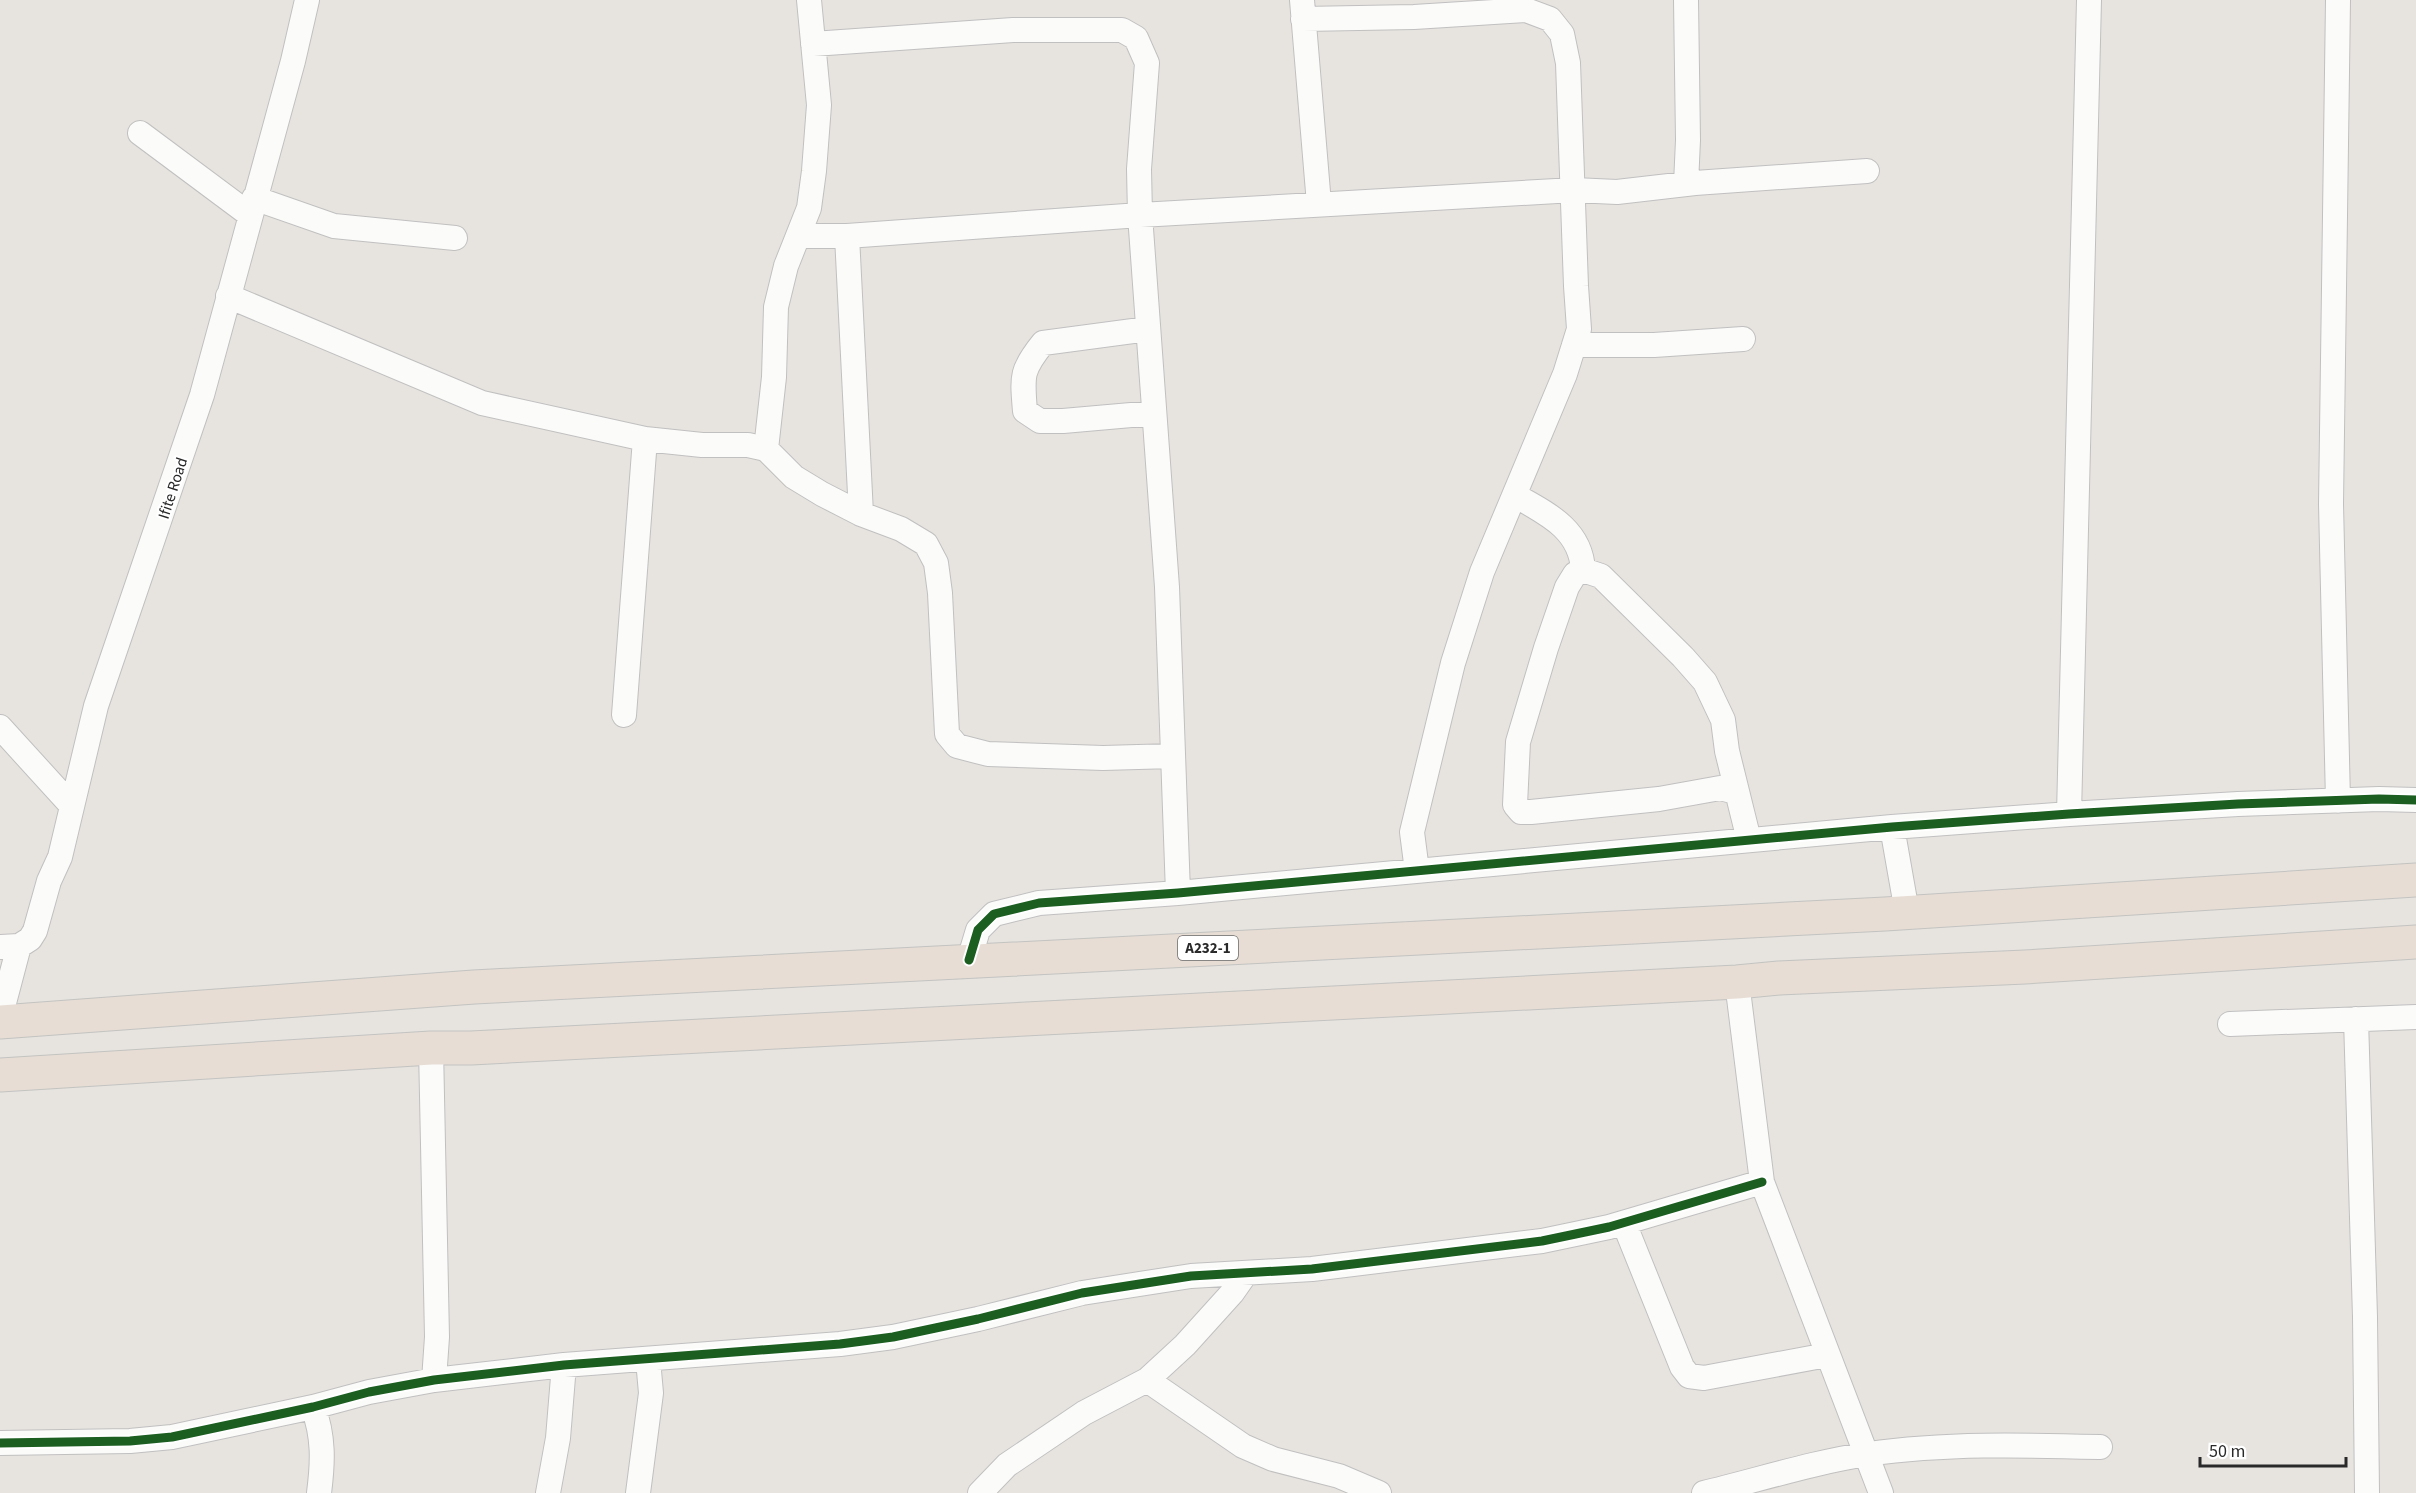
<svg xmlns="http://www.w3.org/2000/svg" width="2416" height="1493" font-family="'Source Sans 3',sans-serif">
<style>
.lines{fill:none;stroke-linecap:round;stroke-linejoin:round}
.minor-casing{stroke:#c1c0c0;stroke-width:26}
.highway-casing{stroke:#c3c3c1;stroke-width:35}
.minor{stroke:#fbfbfa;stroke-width:24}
.highway{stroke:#e7ddd5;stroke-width:33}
.cycleway-casing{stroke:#fff;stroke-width:13}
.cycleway{stroke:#1b5e20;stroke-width:9}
.labels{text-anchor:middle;stroke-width:4.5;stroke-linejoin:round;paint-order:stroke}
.shield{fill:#fff;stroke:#696969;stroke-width:1.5}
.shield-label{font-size:15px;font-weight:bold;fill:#292929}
.street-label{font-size:16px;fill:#292929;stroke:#fff}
</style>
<rect width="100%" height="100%" fill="#e7e4e0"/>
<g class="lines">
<defs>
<path id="minor" d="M1302 0 1319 204
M1686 0 1688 140 1686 184
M2338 0 2331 504 2338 801
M1303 19 1414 17 1526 10 1550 19 1562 34 1568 63 1576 286 1579 329 1565 374 1482 572 1453 663 1412 832 1417 871
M813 44 1013 30H1122L1136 38 1147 63 1139 169 1140 215 1167 587 1178 893
M140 133 250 215
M254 198 334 226 455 238
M798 236H847L1140 215 1574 190 1617 192 1695 183 1867 171
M847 236 861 514
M228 296 482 403 645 439 702 445H748L766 449 794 477 822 494 861 514 901 529 926 544 936 563 940 593 947 734 957 746 988 754 1103 758 1173 756
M1148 329 1043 343C1021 370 1022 376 1025 411L1040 421H1063L1154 413
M1574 345H1654L1743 339
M766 449 774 377 776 307 786 266 809 208 814 171 819 105 809 0
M1516 496C1548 514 1581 530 1583 570
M624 715 645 439
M0 727 71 805
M1736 792 1720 788 1659 799 1531 812H1521L1515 805 1518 742 1546 648 1567 587 1575 574 1583 570 1601 576 1683 657 1705 682 1723 720 1727 751 1749 840
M2069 814 2089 0
M1892 827 1907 912
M0 947 19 946 30 939 35 931 49 881 60 857 96 706 202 395 293 61 307 0
M969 960 978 930 994 914 1039 903 1178 893 1892 827 2069 814 2238 804 2379 799 2416 800
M1737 982 1762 1182 1881 1493
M0 1018 19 946
M2356 1019 2365 1317 2367 1493
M2230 1024 2416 1017
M431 1048 437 1337 434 1380
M1624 1223 1682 1367 1689 1376 1704 1378 1827 1355
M1147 1380 1243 1446 1273 1459 1339 1476 1379 1493
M313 1407C324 1437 323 1462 319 1493
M0 1443 130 1441 172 1437 313 1407 369 1392 434 1380 564 1365 840 1344 893 1337 978 1319 1082 1293 1191 1276 1312 1269 1542 1241 1609 1227 1762 1182
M548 1493 558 1438 564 1365
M638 1493 651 1393 648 1360
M980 1493 1007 1465 1084 1413 1147 1380 1185 1345 1232 1293 1246 1273
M1704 1493C1758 1480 1814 1462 1868 1454 1945 1443 2023 1445 2100 1447"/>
<path id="highway" d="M0 1022 474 987 1885 914 2416 880
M0 1075 431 1048H471L1737 982 1779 978 2025 967 2416 942"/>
</defs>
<use href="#minor" class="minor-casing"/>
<use href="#highway" class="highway-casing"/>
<use href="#minor" class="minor"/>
<use href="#highway" class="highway"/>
<defs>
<path id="cycleway" d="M969 960 978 930 994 914 1039 903 1178 893 1892 827 2069 814 2238 804 2379 799 2416 800
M0 1443 130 1441 172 1437 313 1407 369 1392 434 1380 564 1365 840 1344 893 1337 978 1319 1082 1293 1191 1276 1312 1269 1542 1241 1609 1227 1762 1182"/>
</defs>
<use href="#cycleway" class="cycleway-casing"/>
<use href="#cycleway" class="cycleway"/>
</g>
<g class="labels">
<rect class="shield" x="1178" y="936" width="60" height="24" rx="4.5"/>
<g class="shield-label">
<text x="1208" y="953">A232-1</text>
</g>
<g class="street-label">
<text transform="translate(172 488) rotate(-72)" y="6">Ifite Road</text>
</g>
</g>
<path d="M2200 1457v9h146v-9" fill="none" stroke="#292929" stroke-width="3"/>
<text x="2209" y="1457" font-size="18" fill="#292929" stroke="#ffffff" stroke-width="4.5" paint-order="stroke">50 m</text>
</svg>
